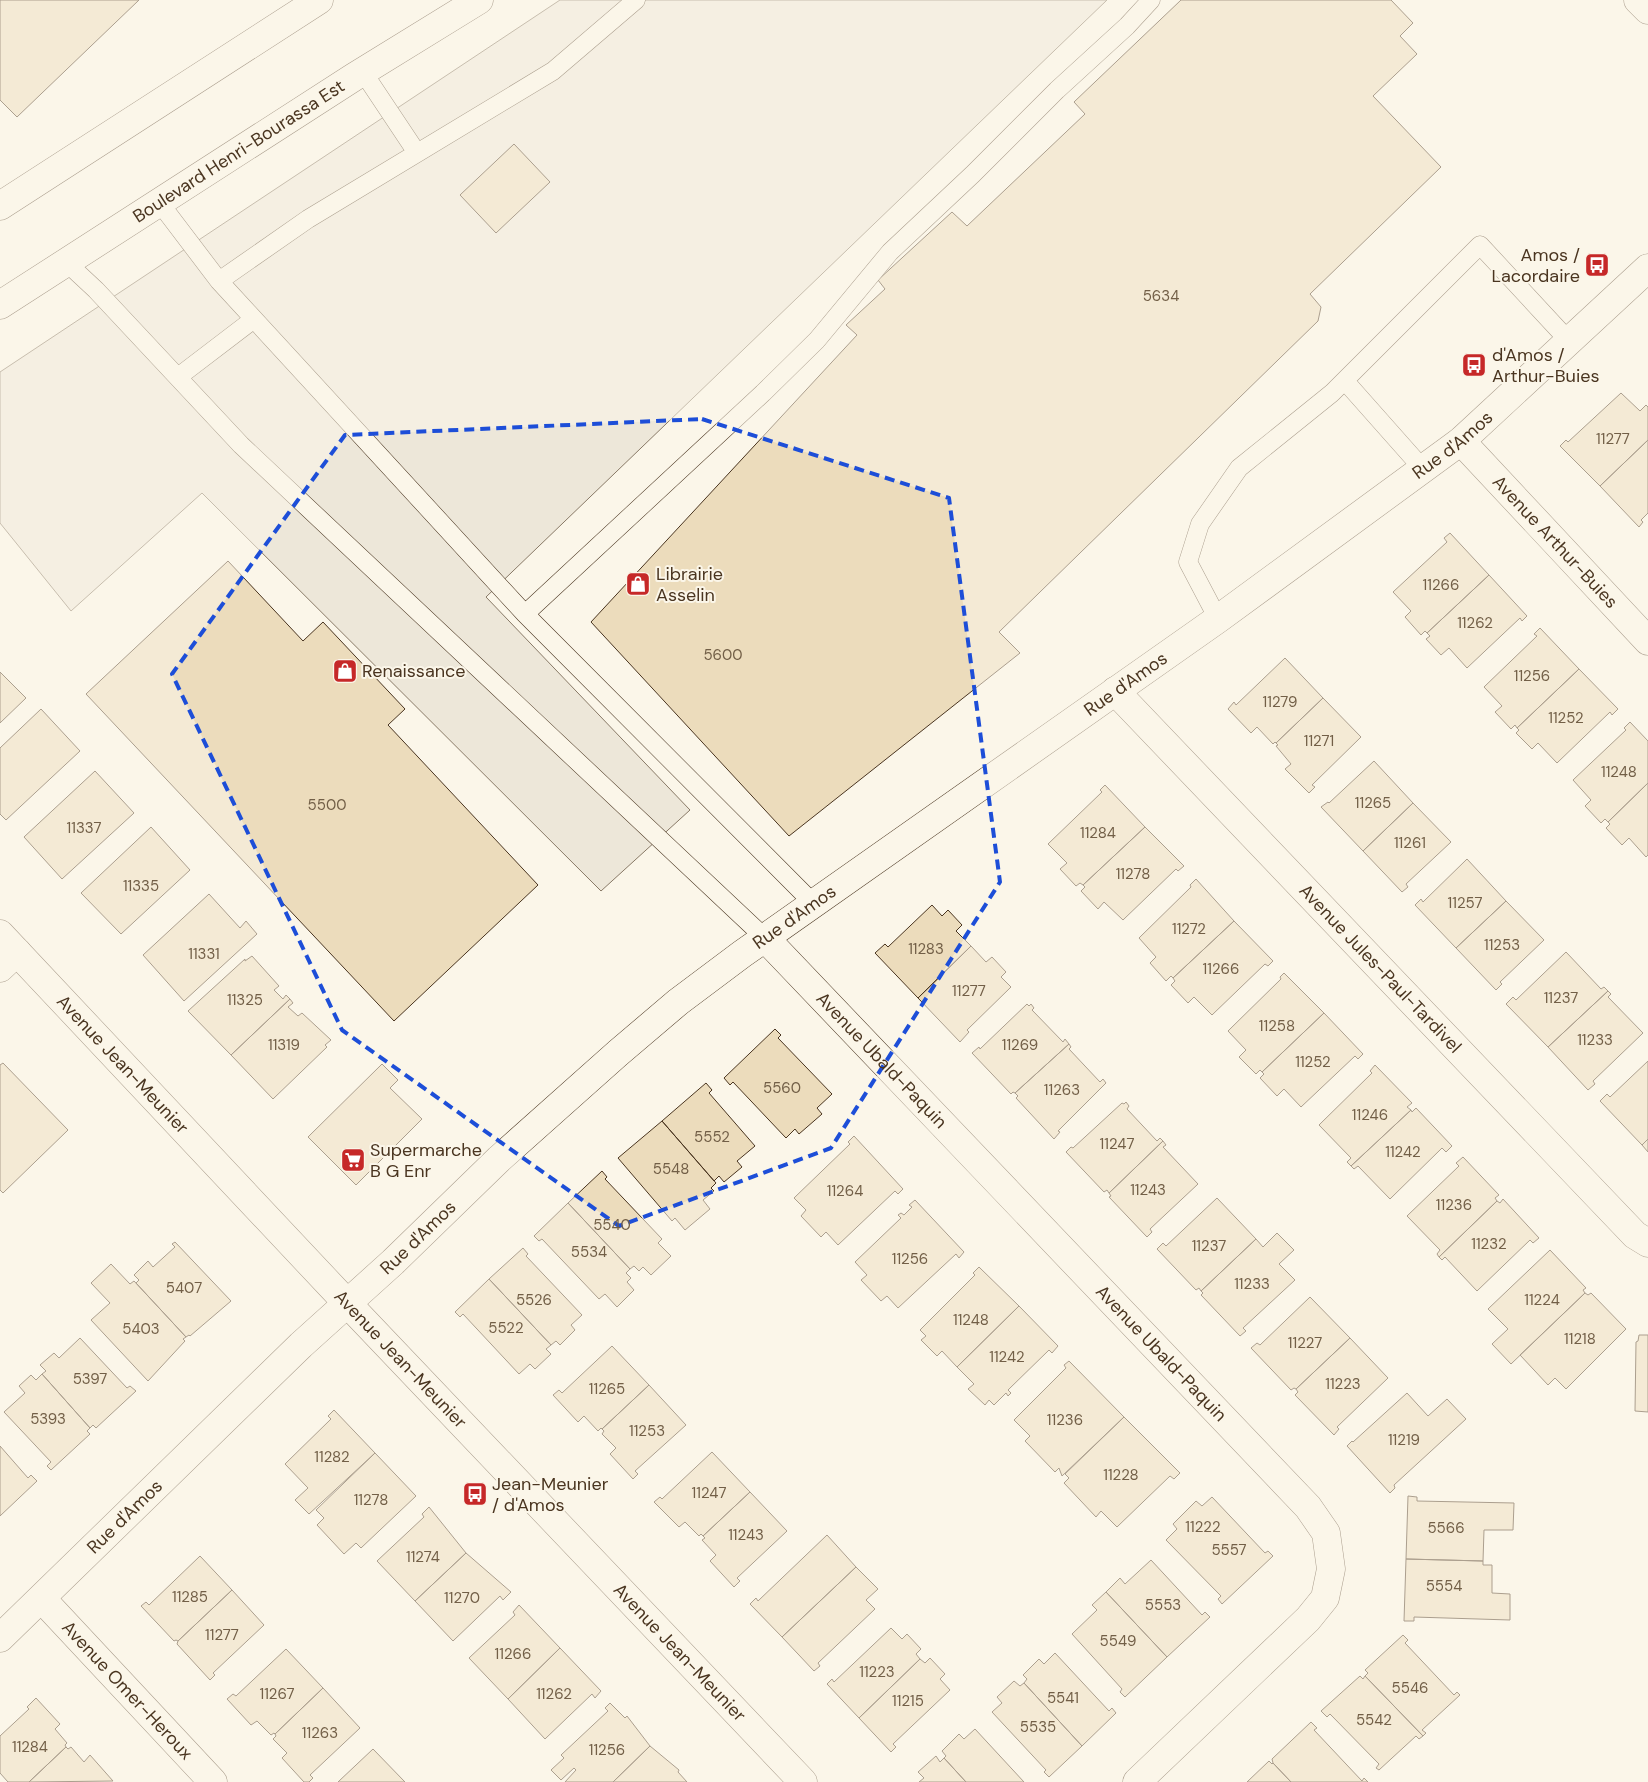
<svg xmlns="http://www.w3.org/2000/svg" width="1648" height="1782" font-family="'DM Sans',sans-serif">
<style>
.parking{fill:#ede7d9;stroke:#887966}
.building{fill:#ecdcbc;stroke:#4a3520}
.lines{fill:none;stroke-linecap:round;stroke-linejoin:round}
.service-casing{stroke:#4a3520;stroke-width:19}
.minor-casing{stroke:#4a3520;stroke-width:29}
.tertiary-casing{stroke:#4a3520;stroke-width:29}
.secondary-casing{stroke:#4a3520;stroke-width:29}
.primary-casing{stroke:#4a3520;stroke-width:29}
.service{stroke:#fbf6e9;stroke-width:18}
.minor{stroke:#fbf6e9;stroke-width:28}
.tertiary{stroke:#fbf6e9;stroke-width:28}
.secondary{stroke:#fbf6e9;stroke-width:28}
.primary{stroke:#fbf6e9;stroke-width:28}
.marked{fill:none;stroke:#1d4ed8;stroke-width:4;stroke-dasharray:10 6;stroke-linejoin:round}
.labels{text-anchor:middle;stroke-width:4;stroke-linejoin:round;paint-order:stroke}
.number-label{font-size:15px;fill:#725f47}
.street-label{font-size:18px;fill:#4a3520;stroke:#fbf6e9}
.poi-label{font-size:18px;fill:#4a3520;stroke:#fbf6e9;text-anchor:start}
</style>
<rect width="100%" height="100%" fill="#fbf6e9"/>
<path class="parking" d="M560 0H1107L486 597 690 810 601 891 202 493 71 611 0 523V372Z"/>
<path class="building" d="M0 0H139L17 117 0 100Z
M1181 0H1391L1413 23 1400 36 1417 54 1373 96 1441 167 1310 294 1321 307 1318 321 999 632 1020 653 789 836 591 622 857 335 846 325 885 289 878 280 952 212 967 226 1085 114 1074 102Z
M514 144 550 182 496 233 460 195Z
M1621 393 1640 411 1646 405 1648 407V440L1600 486 1560 446 1566 440 1568 442Z
M1648 440V513L1641 520 1643 522 1639 527 1600 486Z
M1450 533 1489 575 1427 633 1425 631 1421 635 1405 617 1411 611 1393 592 1447 542 1444 538Z
M228 561 303 641 323 622 405 709 388 725 538 885 394 1021 86 694Z
M1489 575 1527 616 1522 621 1520 618 1467 668 1449 648 1441 655 1426 639 1430 636 1427 633Z
M1540 628 1579 669 1517 728 1515 725 1511 729 1495 712 1502 706 1484 687 1537 636 1534 634Z
M1285 658 1323 698 1276 743 1275 742 1273 744 1257 727 1251 733 1228 709 1234 702 1236 705Z
M1579 669 1618 709 1612 715 1610 712 1557 763 1538 743 1532 749 1516 733 1519 730 1517 728Z
M0 672 26 698 0 723Z
M1323 698 1361 737 1312 785 1315 787 1309 793 1285 769 1291 764 1276 746 1278 745 1276 743Z
M41 709 80 751 6 820 0 814V748Z
M1630 722 1648 741V783L1608 822 1605 819 1601 823 1585 806 1591 800 1573 780 1626 730 1624 728Z
M1374 761 1413 803 1363 851 1321 807 1328 802 1329 803Z
M95 771 134 813 62 879 24 837Z
M1648 783V855L1646 857 1629 838 1622 845 1606 828 1610 824 1608 822Z
M1105 785 1145 827 1083 885 1080 883 1076 886 1060 869 1067 863 1048 844 1102 792 1100 790Z
M1413 803 1451 842 1406 884 1408 887 1402 892 1363 851Z
M151 827 190 870 121 934 81 893Z
M1145 827 1184 866 1178 871 1176 869 1123 920 1104 902 1098 909 1081 891 1085 887 1083 885Z
M1467 859 1506 901 1456 948 1415 905 1421 899 1423 902Z
M1196 879 1234 921 1173 978 1171 976 1166 981 1150 963 1156 957 1139 938 1191 887 1190 885Z
M209 894 240 928 246 921 257 934 184 1001 143 955Z
M1506 901 1544 940 1500 982 1502 984 1496 990 1456 948Z
M932 905 942 916 948 910 962 925 956 931 971 946 918 998 875 953 885 944 888 947Z
M1234 921 1273 961 1268 966 1265 964 1212 1015 1194 997 1188 1003 1171 985 1175 981 1173 978Z
M971 946 986 962 992 957 1006 972 1001 977 1011 987 967 1030 969 1032 960 1042 918 998Z
M1566 952 1601 989 1604 987 1608 991 1548 1047 1506 1004 1513 997 1516 1000Z
M252 956 279 986 274 990 283 999 286 995 290 999 231 1055 188 1011 245 959V961Z
M1284 973 1324 1013 1262 1072 1260 1070 1256 1074 1239 1057 1246 1050 1228 1031 1281 979 1280 977Z
M1608 991 1611 994 1608 997 1643 1033 1593 1081 1595 1084 1588 1090 1548 1047Z
M290 999 293 1003 288 1007 298 1016 302 1013 331 1040 325 1045 327 1047 273 1099 231 1055Z
M1027 1004 1029 1006 1031 1004 1034 1008 1032 1010 1063 1042 1065 1039 1069 1044 1015 1093 1013 1092 1011 1094 972 1053 979 1047 980 1049Z
M1324 1013 1363 1054 1358 1059 1355 1056 1301 1107 1284 1089 1277 1096 1260 1078 1264 1074 1262 1072Z
M775 1029 781 1035 778 1038 832 1094 817 1108 822 1114 799 1134 795 1129 786 1138 733 1082 730 1085 724 1078Z
M1069 1044 1071 1047 1069 1049 1100 1082 1103 1079 1106 1083 1058 1131 1060 1132 1054 1139 1016 1098 1018 1096 1015 1093Z
M1648 1061V1139L1642 1145 1600 1101 1607 1094 1610 1097Z
M3 1063 68 1130 3 1193 0 1190V1065Z
M382 1064 398 1080 390 1088 422 1119 356 1185 308 1137Z
M1375 1065 1412 1103 1407 1107 1411 1110 1351 1166 1347 1162 1351 1158 1319 1125 1372 1073 1370 1071Z
M706 1083 712 1090 709 1093 755 1146 737 1161 742 1167 724 1182 719 1176 714 1181 662 1121Z
M1126 1102 1129 1106 1127 1109 1157 1141 1160 1138 1163 1141 1109 1193 1107 1190 1104 1192 1066 1152 1071 1147 1073 1148 1122 1103 1124 1104Z
M1416 1108 1452 1146 1446 1152 1442 1148 1390 1199 1358 1166 1354 1169 1351 1166 1411 1110 1412 1112Z
M662 1121 716 1183 711 1188 714 1191 703 1200 710 1209 685 1230 675 1218 672 1221 618 1158Z
M854 1136 903 1189 898 1194 895 1191 838 1245 826 1232 821 1237 801 1216 806 1210 794 1198 850 1144 848 1142Z
M1648 1139V1152L1642 1145Z
M1163 1141 1166 1145 1163 1147 1198 1184 1150 1229 1152 1232 1147 1237 1109 1197 1111 1196 1109 1193Z
M1463 1157 1499 1195 1495 1198 1497 1201 1439 1257 1437 1254 1440 1250 1407 1216 1459 1166 1456 1163Z
M602 1171 607 1177 605 1179 662 1239 658 1243 671 1256 651 1275 643 1267 639 1271 634 1266 630 1269 568 1203Z
M1217 1198 1256 1239 1201 1291 1199 1288 1196 1290 1157 1249 1163 1243 1166 1246Z
M1503 1199 1539 1238 1533 1243 1530 1240 1477 1291 1445 1257 1442 1260 1439 1257 1497 1201 1500 1203Z
M915 1200 964 1252 959 1258 956 1254 898 1308 887 1296 881 1301 861 1280 867 1275 855 1262 901 1218 898 1215 901 1213 904 1215 912 1207 909 1205Z
M568 1203 630 1269 626 1273 631 1278 627 1282 634 1290 617 1307 605 1294 599 1299 542 1239 539 1241 534 1236Z
M1277 1233 1294 1250 1279 1264 1295 1280 1243 1328 1246 1331 1240 1336 1201 1295 1203 1293 1201 1291 1256 1239 1263 1247Z
M175 1242 231 1301 190 1336 189 1335 186 1337 136 1283 139 1280 134 1275 148 1261 153 1267 175 1247 172 1244Z
M523 1248 528 1254 526 1256 582 1315 571 1325 575 1330 560 1345 556 1341 551 1345 489 1279Z
M1550 1250 1586 1288 1583 1290 1585 1293 1511 1364 1492 1344 1508 1329 1488 1309Z
M111 1264 130 1284 134 1281 186 1337 183 1339 185 1341 148 1381 91 1320 110 1303 91 1283Z
M979 1267 1019 1306 957 1367 942 1351 937 1356 921 1340 926 1336 920 1330 975 1275 973 1273Z
M489 1279 551 1345 546 1349 551 1354 535 1369 530 1364 519 1374 463 1314 460 1317 455 1312Z
M1585 1293 1588 1295 1591 1293 1626 1329 1566 1389 1555 1378 1548 1385 1520 1355Z
M1310 1297 1350 1338 1296 1389 1294 1388 1291 1390 1251 1348 1257 1343 1260 1345Z
M1019 1306 1058 1346 1052 1353 1049 1350 1008 1390 1011 1393 1008 1396 1006 1393 994 1405 989 1400 985 1405 968 1389 974 1384 957 1367Z
M1639 1335H1648V1412L1635 1411 1636 1342 1638 1341Z
M80 1338 127 1388 130 1386 136 1391 96 1428 93 1425 90 1428 42 1374 46 1371 40 1365 54 1353 59 1358Z
M1350 1338 1388 1378 1337 1427 1339 1429 1334 1435 1295 1395 1298 1392 1296 1389Z
M612 1346 649 1385 602 1429 601 1428 598 1431 584 1416 578 1422 553 1395 559 1390 562 1393Z
M1069 1361 1124 1417 1062 1476 1059 1468 1055 1472 1025 1441 1030 1436 1014 1420 1066 1368 1064 1365Z
M42 1374 90 1428 87 1431 90 1434 51 1470 47 1466 51 1462 4 1412 25 1393 19 1386 31 1375 36 1380Z
M649 1385 686 1425 635 1471 638 1474 633 1479 610 1454 616 1448 602 1434 604 1431 602 1429Z
M1407 1393 1428 1416 1447 1399 1466 1419 1394 1485 1395 1488 1390 1493 1347 1446 1352 1441 1353 1442Z
M334 1410 375 1453 309 1514 295 1500 308 1488 285 1464 331 1419 328 1416Z
M1124 1417 1180 1473 1174 1479 1170 1476 1117 1527 1101 1511 1096 1517 1064 1483 1069 1478 1065 1474Z
M0 1446 28 1478 31 1475 37 1481 0 1516Z
M712 1452 750 1492 703 1536 701 1534 699 1536 685 1522 679 1527 654 1502 660 1497 662 1499Z
M375 1453 416 1496 361 1548 356 1543 344 1554 317 1525 324 1518 316 1510Z
M750 1492 787 1531 737 1578 740 1581 734 1587 710 1561 716 1555 702 1540 705 1538 703 1536Z
M1408 1496 1417 1497V1501L1514 1503 1513 1530H1484L1483 1561 1406 1559Z
M1212 1497 1265 1553 1268 1551 1273 1556 1222 1604 1218 1599 1221 1596 1166 1540 1177 1529 1173 1524 1196 1501 1202 1506Z
M429 1507 466 1553 415 1601 377 1561 424 1517 422 1514Z
M827 1535 856 1567 782 1637 750 1604 756 1598 758 1601Z
M466 1553 511 1592 503 1600 500 1596 453 1641 415 1601Z
M200 1556 232 1590 178 1641 176 1640 174 1641 141 1606 146 1602 149 1605Z
M1406 1559 1483 1561V1565H1492V1593L1510 1594V1620L1414 1617V1621H1404Z
M1151 1560 1202 1615 1205 1612 1210 1617 1167 1657 1106 1592 1120 1578 1125 1584Z
M856 1567 878 1589 866 1600 875 1609 818 1663 820 1666 814 1671 782 1637Z
M232 1590 264 1625 213 1673 215 1675 210 1680 177 1644 178 1641Z
M1106 1592 1167 1657 1125 1697 1120 1692 1122 1689 1072 1634 1097 1610 1092 1605Z
M519 1605 560 1648 508 1699 469 1658 515 1615 513 1612Z
M891 1628 902 1639 907 1634 921 1649 916 1654 920 1659 859 1718 827 1684 832 1679 834 1682Z
M1403 1635 1408 1640 1405 1643 1454 1695 1457 1692 1460 1695 1422 1730 1426 1733 1423 1736 1365 1676 1368 1673 1365 1670Z
M560 1648 601 1691 595 1698 592 1694 545 1739 508 1699Z
M286 1649 323 1688 275 1734 274 1733 271 1735 257 1721 251 1725 227 1699 233 1694 236 1696Z
M1055 1653 1109 1711 1112 1708 1116 1713 1082 1746 1024 1683 1027 1679 1023 1675 1039 1659 1044 1664Z
M930 1658 945 1674 940 1679 950 1690 893 1744 896 1747 891 1752 859 1718 920 1659 925 1663Z
M1360 1676 1363 1679 1365 1676 1423 1736 1419 1739 1416 1736 1379 1770 1376 1768 1379 1764 1330 1714 1327 1717 1321 1711Z
M1014 1681 1020 1686 1024 1683 1082 1746 1049 1777 1044 1772 1046 1770 992 1712 1002 1703 997 1697Z
M323 1688 360 1728 310 1775 313 1778 309 1782H304L282 1758 287 1753 273 1739 276 1736 275 1734Z
M36 1698 60 1724 55 1729 67 1743 65 1745 66 1747 29 1782H8L0 1773V1736L29 1709 27 1707Z
M610 1703 625 1718 627 1716 650 1746 613 1782H565L576 1770 574 1768 561 1780 551 1770 564 1758 561 1755 608 1711 605 1708Z
M1311 1722 1317 1728 1314 1730 1362 1781 1364 1778 1368 1782H1291L1273 1763 1272 1759Z
M975 1729 1024 1782H966L944 1758 946 1756 942 1751 959 1734 964 1739Z
M650 1746 679 1770 678 1772 687 1782H613Z
M66 1747 68 1749 71 1747 84 1762 90 1755 113 1781 29 1782Z
M373 1749 405 1782H338Z
M936 1756 940 1762 944 1758 966 1782H919L924 1778 918 1772Z
M1269 1761 1272 1764 1273 1763 1291 1782H1247Z"/>
<g class="lines">
<defs>
<path id="service" d="M636 0 553 71 308 219 219 281 525 614 763 393 817 340 890 252 973 174 1057 90 1127 26 1151 0
M363 72 417 153
M159 202 219 281
M66 262 96 290 241 445 765 938
M178 377 254 319
M1345 381 1423 469
M525 614 814 904
M1218 619 1188 562 1200 524 1239 468 1332 393 1480 245 1569 341"/>
<g id="minor">
<path id="s1" d="M1461 441 1648 641"/>
<path id="s2" d="M1115 691 1635 1235 1648 1243"/>
<path id="s3" d="M765 938 1308 1507 1326 1533 1331 1569 1325 1598 1308 1619 1137 1782"/>
<path d="M0 968 17 952"/>
<path id="s4" d="M42 1599 213 1782"/>
<path id="s5" d="M0 1638 301 1345 393 1262 499 1159 618 1053 678 1002 742 954 1218 619 1461 441 1648 268"/>
</g>
<g id="tertiary">
<path id="s6" d="M0 934 347 1303 803 1782"/>
</g>
<path id="secondary" d="M1638 0 1648 10"/>
<g id="primary">
<path d="M0 206 319 0"/>
<path id="s7" d="M0 305 354 77 479 0"/>
</g>
</defs>
<use href="#service" class="service-casing"/>
<use href="#minor" class="minor-casing"/>
<use href="#tertiary" class="tertiary-casing"/>
<use href="#secondary" class="secondary-casing"/>
<use href="#primary" class="primary-casing"/>
<use href="#service" class="service"/>
<use href="#minor" class="minor"/>
<use href="#tertiary" class="tertiary"/>
<use href="#secondary" class="secondary"/>
<use href="#primary" class="primary"/>
</g>
<path d="M0 0H1648V1782H0ZM702 419 949 498 1000 882 831 1148 619 1226 342 1030 172 674 345 435Z" fill="#fbf6e9" fill-opacity=".55" fill-rule="evenodd"/>
<path class="marked" d="M702 419 949 498 1000 882 831 1148 619 1226 342 1030 172 674 345 435Z"/>
<defs>
<symbol id="bus-square" viewBox="-11 -11 22 22"><rect x="-9" y="-9" width="18" height="18" rx="4" fill="#c62828" stroke="#fbf6e9"/><path d="M-5-6H5V4H4V6H2V4H-2V6H-4V4H-5ZM-3.5-4V0h7V-4ZM-3.5 1.2v1.5H-2V1.2ZM2 1.2v1.5H3.5V1.2Z" fill="#fff"/></symbol>
<symbol id="shop-square" viewBox="-11 -11 22 22"><rect x="-9" y="-9" width="18" height="18" rx="4" fill="#c62828" stroke="#fbf6e9"/><path d="M-5-2.5h2.3a2.7 3.5 0 0 1 5.4 0H5L5.5 6h-11ZM-1.5-2.5h3a1.5 2.3 0 0 0-3 0Z" fill="#fff"/></symbol>
<symbol id="supermarket-square" viewBox="-11 -11 22 22"><rect x="-9" y="-9" width="18" height="18" rx="4" fill="#c62828" stroke="#fbf6e9"/><path d="M-6-5.5h2.5l.6 2H6L4.5 2H-2.5L-4.4-4H-6ZM-1.5 3.2a1.3 1.3 0 1 0 .1 0ZM3 3.2a1.3 1.3 0 1 0 .1 0Z" fill="#fff"/></symbol>
</defs>
<g fill-rule="evenodd">
<use href="#bus-square" x="1583" y="251" width="28" height="28"/>
<use href="#bus-square" x="1460" y="351" width="28" height="28"/>
<use href="#shop-square" x="624" y="570" width="28" height="28"/>
<use href="#shop-square" x="331" y="657" width="28" height="28"/>
<use href="#supermarket-square" x="339" y="1146" width="28" height="28"/>
<use href="#bus-square" x="461" y="1480" width="28" height="28"/>
</g>
<g class="labels">
<g class="number-label">
<text x="1161" y="301">5634</text>
<text x="1613" y="444">11277</text>
<text x="1441" y="590">11266</text>
<text x="1475" y="628">11262</text>
<text x="723" y="660">5600</text>
<text x="1532" y="681">11256</text>
<text x="1280" y="707">11279</text>
<text x="1566" y="723">11252</text>
<text x="1319" y="746">11271</text>
<text x="1619" y="777">11248</text>
<text x="1373" y="808">11265</text>
<text x="327" y="810">5500</text>
<text x="84" y="833">11337</text>
<text x="1098" y="838">11284</text>
<text x="1410" y="848">11261</text>
<text x="1133" y="879">11278</text>
<text x="141" y="891">11335</text>
<text x="1465" y="908">11257</text>
<text x="1189" y="934">11272</text>
<text x="1502" y="950">11253</text>
<text x="926" y="954">11283</text>
<text x="204" y="959">11331</text>
<text x="1221" y="974">11266</text>
<text x="969" y="996">11277</text>
<text x="1561" y="1003">11237</text>
<text x="245" y="1005">11325</text>
<text x="1277" y="1031">11258</text>
<text x="1595" y="1045">11233</text>
<text x="284" y="1050">11319</text>
<text x="1020" y="1050">11269</text>
<text x="1313" y="1067">11252</text>
<text x="782" y="1093">5560</text>
<text x="1062" y="1095">11263</text>
<text x="1370" y="1120">11246</text>
<text x="712" y="1142">5552</text>
<text x="1117" y="1149">11247</text>
<text x="1403" y="1157">11242</text>
<text x="671" y="1174">5548</text>
<text x="1148" y="1195">11243</text>
<text x="845" y="1196">11264</text>
<text x="1454" y="1210">11236</text>
<text x="612" y="1230">5540</text>
<text x="1489" y="1249">11232</text>
<text x="1209" y="1251">11237</text>
<text x="589" y="1257">5534</text>
<text x="910" y="1264">11256</text>
<text x="1252" y="1289">11233</text>
<text x="184" y="1293">5407</text>
<text x="534" y="1305">5526</text>
<text x="1542" y="1305">11224</text>
<text x="971" y="1325">11248</text>
<text x="506" y="1333">5522</text>
<text x="141" y="1334">5403</text>
<text x="1580" y="1344">11218</text>
<text x="1305" y="1348">11227</text>
<text x="1007" y="1362">11242</text>
<text x="90" y="1384">5397</text>
<text x="1343" y="1389">11223</text>
<text x="607" y="1394">11265</text>
<text x="48" y="1424">5393</text>
<text x="1065" y="1425">11236</text>
<text x="647" y="1436">11253</text>
<text x="1404" y="1445">11219</text>
<text x="332" y="1462">11282</text>
<text x="1121" y="1480">11228</text>
<text x="709" y="1498">11247</text>
<text x="371" y="1505">11278</text>
<text x="1203" y="1532">11222</text>
<text x="1446" y="1533">5566</text>
<text x="746" y="1540">11243</text>
<text x="1229" y="1555">5557</text>
<text x="423" y="1562">11274</text>
<text x="1444" y="1591">5554</text>
<text x="190" y="1602">11285</text>
<text x="462" y="1603">11270</text>
<text x="1163" y="1610">5553</text>
<text x="222" y="1640">11277</text>
<text x="1118" y="1646">5549</text>
<text x="513" y="1659">11266</text>
<text x="877" y="1677">11223</text>
<text x="1410" y="1693">5546</text>
<text x="277" y="1699">11267</text>
<text x="554" y="1699">11262</text>
<text x="1063" y="1703">5541</text>
<text x="908" y="1706">11215</text>
<text x="1374" y="1725">5542</text>
<text x="1038" y="1732">5535</text>
<text x="320" y="1738">11263</text>
<text x="30" y="1752">11284</text>
<text x="607" y="1755">11256</text>
</g>
<g class="street-label">
<text dy="6" stroke="none"><textPath href="#s7" startOffset="284">Boulevard Henri-Bourassa Est</textPath></text>
<text dy="6" stroke="none"><textPath href="#s5" startOffset="1884">Rue d'Amos</textPath></text>
<text dy="6" stroke="none"><textPath href="#s1" startOffset="138">Avenue Arthur-Buies</textPath></text>
<text dy="6" stroke="none"><textPath href="#s5" startOffset="1479">Rue d'Amos</textPath></text>
<text dy="6" stroke="none"><textPath href="#s5" startOffset="1074">Rue d'Amos</textPath></text>
<text dy="6" stroke="none"><textPath href="#s2" startOffset="384">Avenue Jules-Paul-Tardivel</textPath></text>
<text dy="6" stroke="none"><textPath href="#s3" startOffset="169">Avenue Ubald-Paquin</textPath></text>
<text dy="6" stroke="none"><textPath href="#s6" startOffset="179">Avenue Jean-Meunier</textPath></text>
<text dy="6" stroke="none"><textPath href="#s5" startOffset="579">Rue d'Amos</textPath></text>
<text dy="6" stroke="none"><textPath href="#s3" startOffset="574">Avenue Ubald-Paquin</textPath></text>
<text dy="6" stroke="none"><textPath href="#s6" startOffset="584">Avenue Jean-Meunier</textPath></text>
<text dy="6" stroke="none"><textPath href="#s5" startOffset="174">Rue d'Amos</textPath></text>
<text dy="6" stroke="none"><textPath href="#s6" startOffset="989">Avenue Jean-Meunier</textPath></text>
<text dy="6" stroke="none"><textPath href="#s4" startOffset="125">Avenue Omer-Heroux</textPath></text>
</g>
<g class="poi-label">
<text x="1580" y="261" text-anchor="end">Amos /<tspan x="1580" dy="21">Lacordaire</tspan></text>
<text x="1492" y="361">d'Amos /<tspan x="1492" dy="21">Arthur-Buies</tspan></text>
<text x="656" y="580">Librairie<tspan x="656" dy="21">Asselin</tspan></text>
<text x="362" y="677">Renaissance</text>
<text x="370" y="1156">Supermarche<tspan x="370" dy="21">B G Enr</tspan></text>
<text x="492" y="1490">Jean-Meunier<tspan x="492" dy="21">/ d'Amos</tspan></text>
</g>
</g>
</svg>
